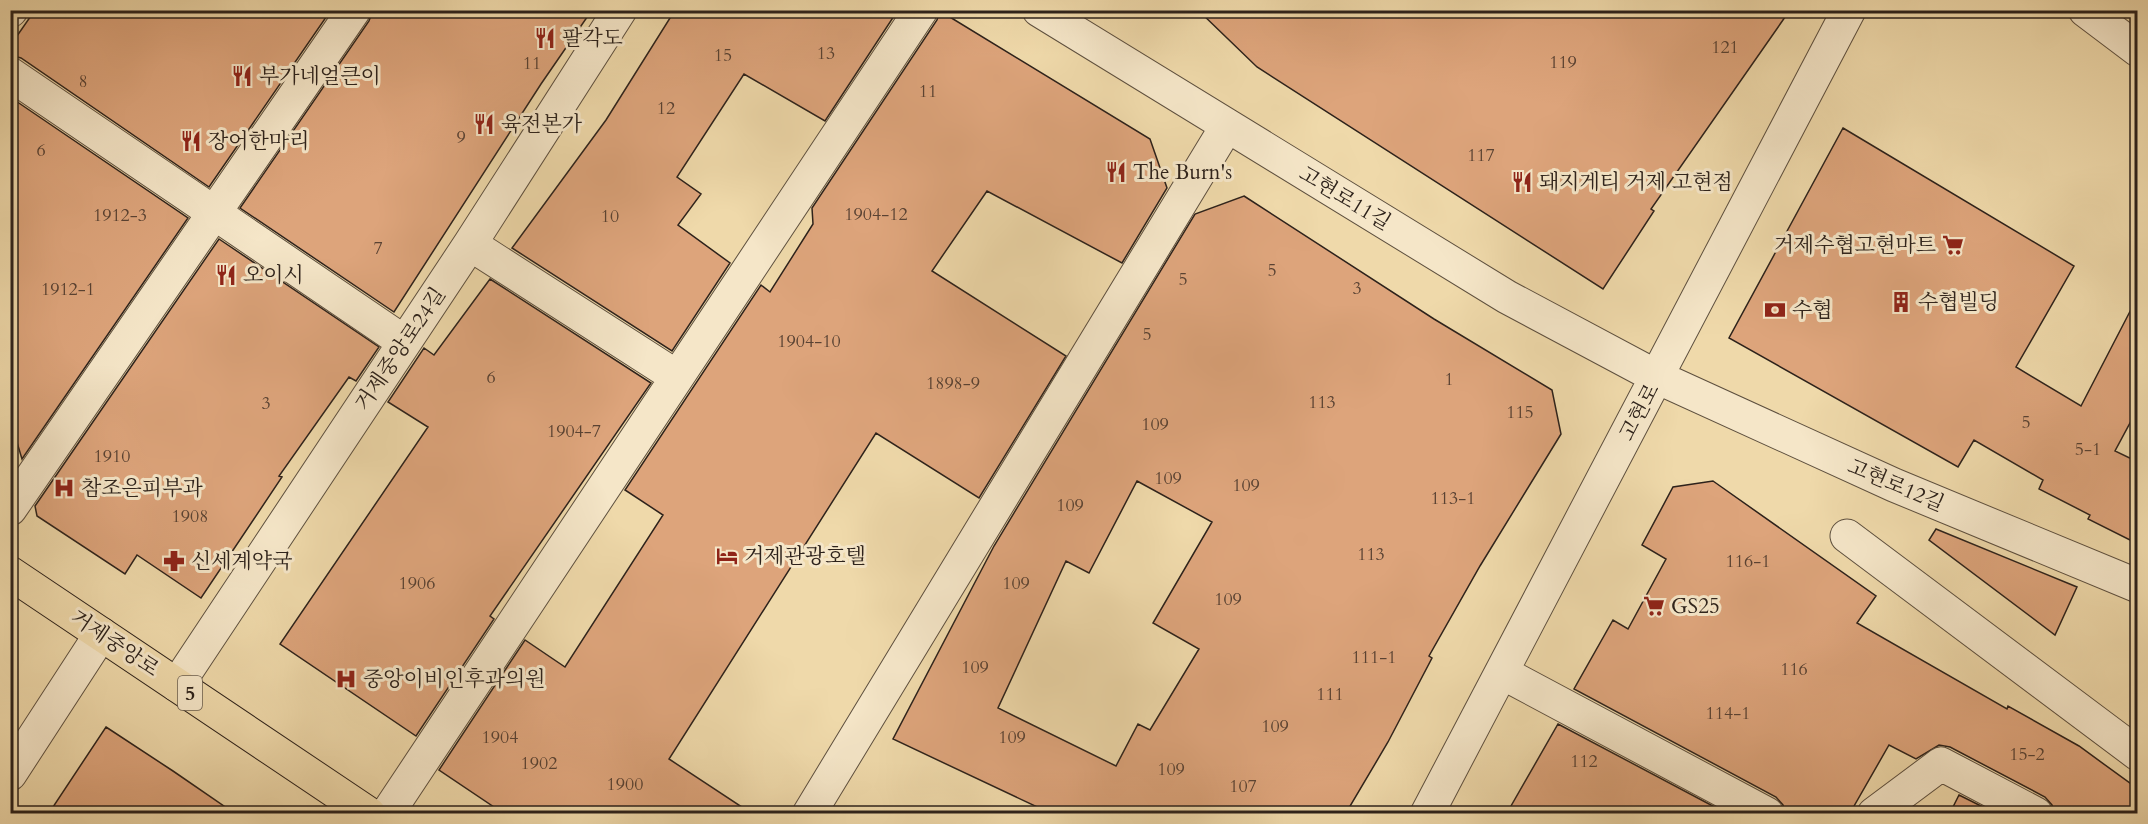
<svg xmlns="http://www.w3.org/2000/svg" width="2148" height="824" font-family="Cardo,'Noto Serif KR',serif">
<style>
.building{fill:#dda47b;stroke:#2d221b;stroke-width:1.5;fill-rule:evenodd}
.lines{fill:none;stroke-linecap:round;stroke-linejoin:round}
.minor-casing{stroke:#5e503f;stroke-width:35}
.major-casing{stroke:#2d221b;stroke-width:35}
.minor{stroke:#f5e6c8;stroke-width:33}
.major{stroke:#efd9aa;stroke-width:33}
.labels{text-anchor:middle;stroke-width:6;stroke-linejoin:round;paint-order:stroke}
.number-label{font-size:18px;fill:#594233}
.shield{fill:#f5e6c8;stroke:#695d4f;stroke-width:1.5}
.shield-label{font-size:20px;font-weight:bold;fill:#2d221b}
.poi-label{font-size:21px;fill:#2d221b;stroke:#f5e6c8;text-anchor:start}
.street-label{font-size:21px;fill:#2d221b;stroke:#f5e6c8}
</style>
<rect width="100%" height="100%" fill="#efd9aa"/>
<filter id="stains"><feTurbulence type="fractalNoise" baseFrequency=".00333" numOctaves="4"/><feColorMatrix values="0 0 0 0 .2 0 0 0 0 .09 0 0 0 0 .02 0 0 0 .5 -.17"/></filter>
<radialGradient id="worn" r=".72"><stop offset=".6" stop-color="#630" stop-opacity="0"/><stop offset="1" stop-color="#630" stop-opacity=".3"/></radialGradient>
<path class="building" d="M35 10H331L209 187 21 58 10 55V46Z
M373 10H592L541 84 394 312 240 208 369 21Z
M675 10H898L825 121 744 74 677 177 701 194 678 225 730 263 672 351 512 248 606 120Z
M1198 10H1790L1651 209 1654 211 1603 289 1257 67Z
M940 11 1150 139 1167 188 1122 263 987 191 932 271 1066 356 979 498 876 433 669 759 751 813H503L439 770 525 640 565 667 663 515 625 490 761 285 770 292 813 224 812 208 937 20Z
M10 97 188 218 22 459 10 419Z
M1843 128 2074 266 2016 367 2081 406 2138 296V408L2115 451 2138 462V544L2088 519 2090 515 2039 489 2043 480 1974 440 1958 467 1729 338Z
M1244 196 1434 319 1552 390 1561 434 1480 566 1429 656 1432 658 1388 742 1346 813H1050L893 739 994 546 1195 214ZM1137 481 1212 522 1153 623 1199 649 1150 730 1138 724 1116 766 998 708 1066 561 1089 573Z
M219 239 379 347 356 381 349 377 279 476 282 477 201 598 137 555 125 574 37 516 35 506Z
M490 279 651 383 490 616 494 619 416 736 280 644 428 427 388 402 424 348 434 355Z
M1713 481 1876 596 1857 623 2007 709 2008 706 2079 746 2138 789V813H2055L2052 805 2045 797 1950 747 1939 745 1916 759 1889 745 1850 813H1786L1783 805 1776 797 1574 689 1613 620 1628 629 1666 559 1642 545 1673 487Z
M1936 529 2077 587 2055 635 1929 540Z
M1558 724 1726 813H1507Z
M106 727 173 771 234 813H49Z
M1959 795 1995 813H1950Z"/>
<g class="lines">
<defs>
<path id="minor" d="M1039 10 1507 297 1657 377 1894 485 2138 586
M2085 10 2138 50
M10 11 11 10
M10 74 404 342
M470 244 677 377
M10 509 354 10
M1847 536 2138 754
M1503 673 1767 814
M177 685 470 244 620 10
M10 774 101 634
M387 814 921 10
M809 814 1227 126
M1427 814 1849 10
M1874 814 1941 764 2036 814"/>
<path id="major" d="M10 573 369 814"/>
</defs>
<use href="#minor" class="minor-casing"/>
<use href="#major" class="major-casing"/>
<use href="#minor" class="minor"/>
<use href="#major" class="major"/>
</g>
<defs>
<symbol id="restaurant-bare" viewBox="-9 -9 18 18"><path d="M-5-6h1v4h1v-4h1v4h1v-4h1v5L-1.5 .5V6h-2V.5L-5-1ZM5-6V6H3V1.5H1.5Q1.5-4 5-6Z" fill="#8f2418" stroke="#f5e6c8" stroke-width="2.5" paint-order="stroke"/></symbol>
<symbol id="supermarket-bare" viewBox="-9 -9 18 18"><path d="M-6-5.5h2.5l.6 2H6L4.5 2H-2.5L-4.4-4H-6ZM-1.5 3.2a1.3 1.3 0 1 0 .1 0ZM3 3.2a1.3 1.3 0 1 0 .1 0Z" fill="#8f2418" stroke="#f5e6c8" stroke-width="2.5" paint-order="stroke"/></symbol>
<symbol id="building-bare" viewBox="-9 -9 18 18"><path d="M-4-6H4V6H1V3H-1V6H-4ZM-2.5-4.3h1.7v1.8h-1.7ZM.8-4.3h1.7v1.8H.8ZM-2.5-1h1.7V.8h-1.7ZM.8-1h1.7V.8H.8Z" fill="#8f2418" stroke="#f5e6c8" stroke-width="2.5" paint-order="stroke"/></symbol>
<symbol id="bank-bare" viewBox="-9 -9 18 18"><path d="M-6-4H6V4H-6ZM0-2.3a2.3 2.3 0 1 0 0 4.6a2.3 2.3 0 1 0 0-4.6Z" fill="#8f2418" stroke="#f5e6c8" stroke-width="2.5" paint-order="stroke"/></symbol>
<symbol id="hospital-bare" viewBox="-9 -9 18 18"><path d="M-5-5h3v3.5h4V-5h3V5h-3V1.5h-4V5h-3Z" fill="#8f2418" stroke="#f5e6c8" stroke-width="2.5" paint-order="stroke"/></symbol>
<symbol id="hotel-bare" viewBox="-9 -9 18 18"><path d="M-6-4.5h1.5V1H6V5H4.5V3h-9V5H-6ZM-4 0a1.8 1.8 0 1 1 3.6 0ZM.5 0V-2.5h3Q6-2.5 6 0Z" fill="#8f2418" stroke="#f5e6c8" stroke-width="2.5" paint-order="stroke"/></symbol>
<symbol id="pharmacy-bare" viewBox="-9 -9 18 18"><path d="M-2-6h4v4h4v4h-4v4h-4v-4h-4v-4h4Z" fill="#8f2418" stroke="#f5e6c8" stroke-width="2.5" paint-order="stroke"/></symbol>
</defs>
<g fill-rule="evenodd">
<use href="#restaurant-bare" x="530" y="23" width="30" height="30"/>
<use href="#restaurant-bare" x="227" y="61" width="30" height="30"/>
<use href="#restaurant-bare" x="469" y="109" width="30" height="30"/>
<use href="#restaurant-bare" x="176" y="126" width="30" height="30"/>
<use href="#restaurant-bare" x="1101" y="157" width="30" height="30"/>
<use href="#restaurant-bare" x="1507" y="167" width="30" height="30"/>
<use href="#supermarket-bare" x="1938" y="230" width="30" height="30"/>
<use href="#restaurant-bare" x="211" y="260" width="30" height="30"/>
<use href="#building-bare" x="1886" y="287" width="30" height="30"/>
<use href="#bank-bare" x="1760" y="295" width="30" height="30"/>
<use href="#hospital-bare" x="49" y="473" width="30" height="30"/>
<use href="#hotel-bare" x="712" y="541" width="30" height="30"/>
<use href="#pharmacy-bare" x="159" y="546" width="30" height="30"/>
<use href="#supermarket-bare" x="1639" y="591" width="30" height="30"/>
<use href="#hospital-bare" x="331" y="664" width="30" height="30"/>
</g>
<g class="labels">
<g class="number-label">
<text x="1725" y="53">121</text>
<text x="826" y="59">13</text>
<text x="723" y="61">15</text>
<text x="1563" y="68">119</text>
<text x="532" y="69">11</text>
<text x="83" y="87">8</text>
<text x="928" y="97">11</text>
<text x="666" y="114">12</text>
<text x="461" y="143">9</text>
<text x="41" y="156">6</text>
<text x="1481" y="161">117</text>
<text x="876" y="220">1904-12</text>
<text x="120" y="221">1912-3</text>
<text x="610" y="222">10</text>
<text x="378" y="254">7</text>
<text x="1272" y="276">5</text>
<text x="1183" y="285">5</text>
<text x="1357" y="294">3</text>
<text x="68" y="295">1912-1</text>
<text x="1147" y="340">5</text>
<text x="809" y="347">1904-10</text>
<text x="491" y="383">6</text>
<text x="1449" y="385">1</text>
<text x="953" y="389">1898-9</text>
<text x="1322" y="408">113</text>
<text x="266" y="409">3</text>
<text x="1520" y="418">115</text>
<text x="2026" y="428">5</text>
<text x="1155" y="430">109</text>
<text x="574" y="437">1904-7</text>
<text x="2088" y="455">5-1</text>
<text x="112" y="462">1910</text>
<text x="1168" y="484">109</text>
<text x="1246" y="491">109</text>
<text x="1453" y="504">113-1</text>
<text x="1070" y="511">109</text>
<text x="190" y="522">1908</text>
<text x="1371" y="560">113</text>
<text x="1748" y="567">116-1</text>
<text x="417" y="589">1906</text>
<text x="1016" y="589">109</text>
<text x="1228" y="605">109</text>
<text x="1374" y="663">111-1</text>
<text x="975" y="673">109</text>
<text x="1794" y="675">116</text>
<text x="1330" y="700">111</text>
<text x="1728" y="719">114-1</text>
<text x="1275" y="732">109</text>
<text x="500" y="743">1904</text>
<text x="1012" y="743">109</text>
<text x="2027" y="760">15-2</text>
<text x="1584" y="767">112</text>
<text x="539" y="769">1902</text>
<text x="1171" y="775">109</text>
<text x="625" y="790">1900</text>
<text x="1243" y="792">107</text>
</g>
<rect class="shield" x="178" y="676" width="24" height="34" rx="4.5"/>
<g class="shield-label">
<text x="190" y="700">5</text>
</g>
<g class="poi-label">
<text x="562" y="45">팔각도</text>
<text x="259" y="83">부가네얼큰이</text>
<text x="501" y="131">육전본가</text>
<text x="208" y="148">장어한마리</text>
<text x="1133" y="179">The Burn's</text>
<text x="1539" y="189">돼지게티 거제 고현점</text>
<text x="1936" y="252" text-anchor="end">거제수협고현마트</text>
<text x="243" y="282">오이시</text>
<text x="1918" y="309">수협빌딩</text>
<text x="1792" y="317">수협</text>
<text x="81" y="495">참조은피부과</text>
<text x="744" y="563">거제관광호텔</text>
<text x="191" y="568">신세계약국</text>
<text x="1671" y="613">GS25</text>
<text x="363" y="686">중앙이비인후과의원</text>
</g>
<g class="street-label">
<text transform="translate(1345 198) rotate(31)" y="7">고현로11길</text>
<text transform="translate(400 349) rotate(-56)" y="7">거제중앙로24길</text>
<text transform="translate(1639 412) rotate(-62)" y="7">고현로</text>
<text transform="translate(1896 485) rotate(23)" y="7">고현로12길</text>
<text transform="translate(115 643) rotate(34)" y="7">거제중앙로</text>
</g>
</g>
<rect width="2148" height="824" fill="none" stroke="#efd9aa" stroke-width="36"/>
<rect x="12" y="12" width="2124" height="800" fill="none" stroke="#2d221b" stroke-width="3"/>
<rect x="18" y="18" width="2112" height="788" fill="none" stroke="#2d221b" stroke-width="1.5"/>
<rect width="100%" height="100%" filter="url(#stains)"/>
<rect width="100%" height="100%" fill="url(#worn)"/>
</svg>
